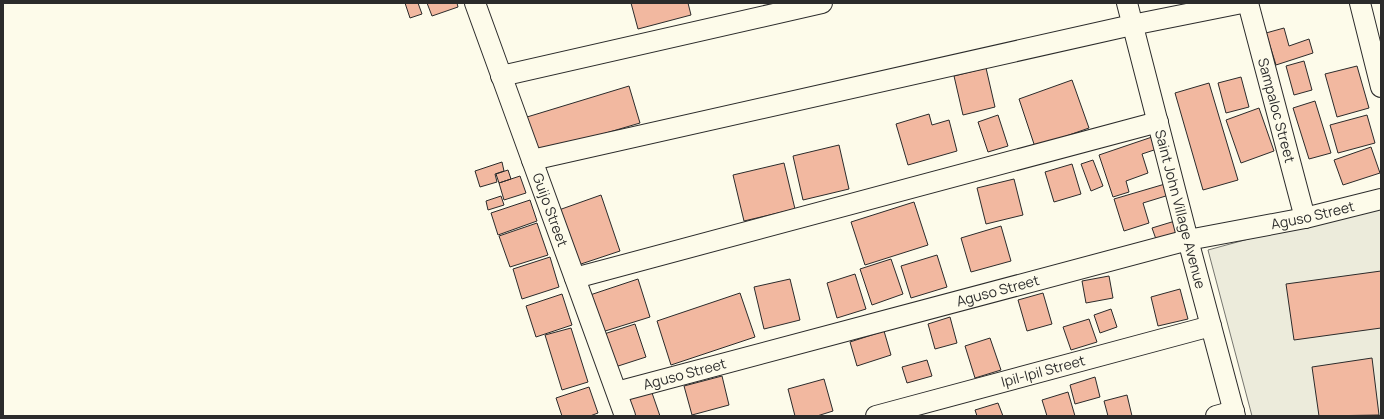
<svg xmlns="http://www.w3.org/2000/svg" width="1384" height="419" font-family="Manrope,sans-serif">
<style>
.green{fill:#ecebdb;stroke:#74746e}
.building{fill:#f2b8a0;stroke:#2b2b2b}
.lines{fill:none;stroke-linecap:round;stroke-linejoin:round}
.street-casing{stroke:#2b2b2b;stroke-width:22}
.street{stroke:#fdfbea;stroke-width:20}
.labels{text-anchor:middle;stroke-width:3;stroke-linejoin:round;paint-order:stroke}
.street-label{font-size:14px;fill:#2b2b2b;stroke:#fdfbea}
</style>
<rect width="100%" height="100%" fill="#fdfbea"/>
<path class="green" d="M1381 203V416H1252L1208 250Z"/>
<path class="building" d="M405 3H418L422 14 410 18Z
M427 3H457L458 7 432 16Z
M631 3H688L691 15 638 29Z
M1284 28 1289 46 1309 39 1313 53 1276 65 1266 33Z
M1304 61 1312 90 1294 95 1286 66Z
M1357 66 1369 108 1337 117 1325 74Z
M986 68 995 107 963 115 954 76Z
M1241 77 1249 107 1226 113 1218 83Z
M1072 80 1089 128 1035 147 1019 99Z
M1209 83 1238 180 1203 190 1175 93Z
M629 86 640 123 538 153 527 117Z
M1315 101 1331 153 1309 159 1293 108Z
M1259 108 1274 151 1241 163 1226 120Z
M929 114 932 125 949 120 957 151 908 165 896 124Z
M998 115 1008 146 988 152 978 122Z
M1367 115 1375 143 1338 153 1330 125Z
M1152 137 1157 149 1142 154 1148 173 1126 181 1129 192 1113 197 1099 155Z
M839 145 849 189 803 200 793 156Z
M1371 147 1380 173 1343 185 1334 160Z
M1093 160 1103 186 1091 191 1081 164Z
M502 162 504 171 495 174 497 182 480 187 475 171Z
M784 163 795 209 744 221 733 175Z
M1072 164 1081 194 1054 202 1045 172Z
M508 170 511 179 499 183 496 174Z
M520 176 526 193 504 200 499 183Z
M1014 179 1023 215 986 224 977 188Z
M1165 184 1169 195 1143 203 1149 223 1124 231 1114 199Z
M601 195 620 251 575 266 556 211Z
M501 196 504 205 488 210 486 201Z
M530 200 537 221 498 235 491 213Z
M914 202 928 245 865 265 851 222Z
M1175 221 1179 235 1157 242 1152 228Z
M537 223 548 255 510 267 499 236Z
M1001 226 1011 261 971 272 961 238Z
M937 255 947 287 911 298 901 266Z
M550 257 559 287 522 299 513 269Z
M891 259 903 294 872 305 860 269Z
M1381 271V328L1294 340 1286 284Z
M855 274 866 309 837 318 827 283Z
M1109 276 1113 298 1086 303 1082 281Z
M638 279 650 317 602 332 590 295Z
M790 279 800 320 764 329 754 287Z
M1180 289 1188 319 1158 326 1151 297Z
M740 293 755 337 671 365 657 321Z
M1043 293 1052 324 1027 331 1018 300Z
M562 294 572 325 536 337 526 306Z
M1111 309 1117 327 1100 333 1094 315Z
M950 317 957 343 935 349 928 324Z
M1089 319 1097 342 1071 350 1063 327Z
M635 324 646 357 612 368 601 335Z
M571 328 588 382 562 390 545 335Z
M884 331 891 355 857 366 850 342Z
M990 338 1001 370 975 378 965 346Z
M1372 358 1379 415 1319 416 1312 367Z
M927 360 932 376 907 383 902 367Z
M722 376 729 405 692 415 684 386Z
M1095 377 1100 397 1075 404 1070 385Z
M824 379 833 411 817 416H795L788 389Z
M589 387 598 413 590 416H562L556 398Z
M651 390 660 416H628L623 400Z
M1068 392 1075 416H1047L1042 400Z
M1127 395 1132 416H1108L1104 401Z
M998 403 1003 416H977L975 410Z"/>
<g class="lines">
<defs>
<g id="street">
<path id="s1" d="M475 3 625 416"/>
<path id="s2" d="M1127 3 1188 240 1235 416"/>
<path id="s3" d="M1248 3 1305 218"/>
<path d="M1360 3 1381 87"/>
<path d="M501 76 822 3"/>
<path d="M532 160 1132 25 1242 3"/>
<path d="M575 278 1158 122"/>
<path id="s4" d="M617 392 1188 240 1305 218 1381 199"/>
<path id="s5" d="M876 416 1211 326"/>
<path d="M1216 416 1234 411"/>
</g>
</defs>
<use href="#street" class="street-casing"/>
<use href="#street" class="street"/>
</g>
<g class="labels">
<g class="street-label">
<text dy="5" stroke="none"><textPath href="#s3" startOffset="111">Sampaloc Street</textPath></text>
<text dy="5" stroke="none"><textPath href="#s1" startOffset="220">Guijo Street</textPath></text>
<text dy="5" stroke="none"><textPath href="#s2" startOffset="213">Saint John Village Avenue</textPath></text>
<text dy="5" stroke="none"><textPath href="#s4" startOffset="718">Aguso Street</textPath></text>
<text dy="5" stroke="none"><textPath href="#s4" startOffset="394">Aguso Street</textPath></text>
<text dy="5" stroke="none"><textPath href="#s5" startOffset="173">Ipil-Ipil Street</textPath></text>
<text dy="5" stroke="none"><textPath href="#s4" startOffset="70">Aguso Street</textPath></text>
</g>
</g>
<rect width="1384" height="419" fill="none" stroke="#2b2b2b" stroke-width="8"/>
</svg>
